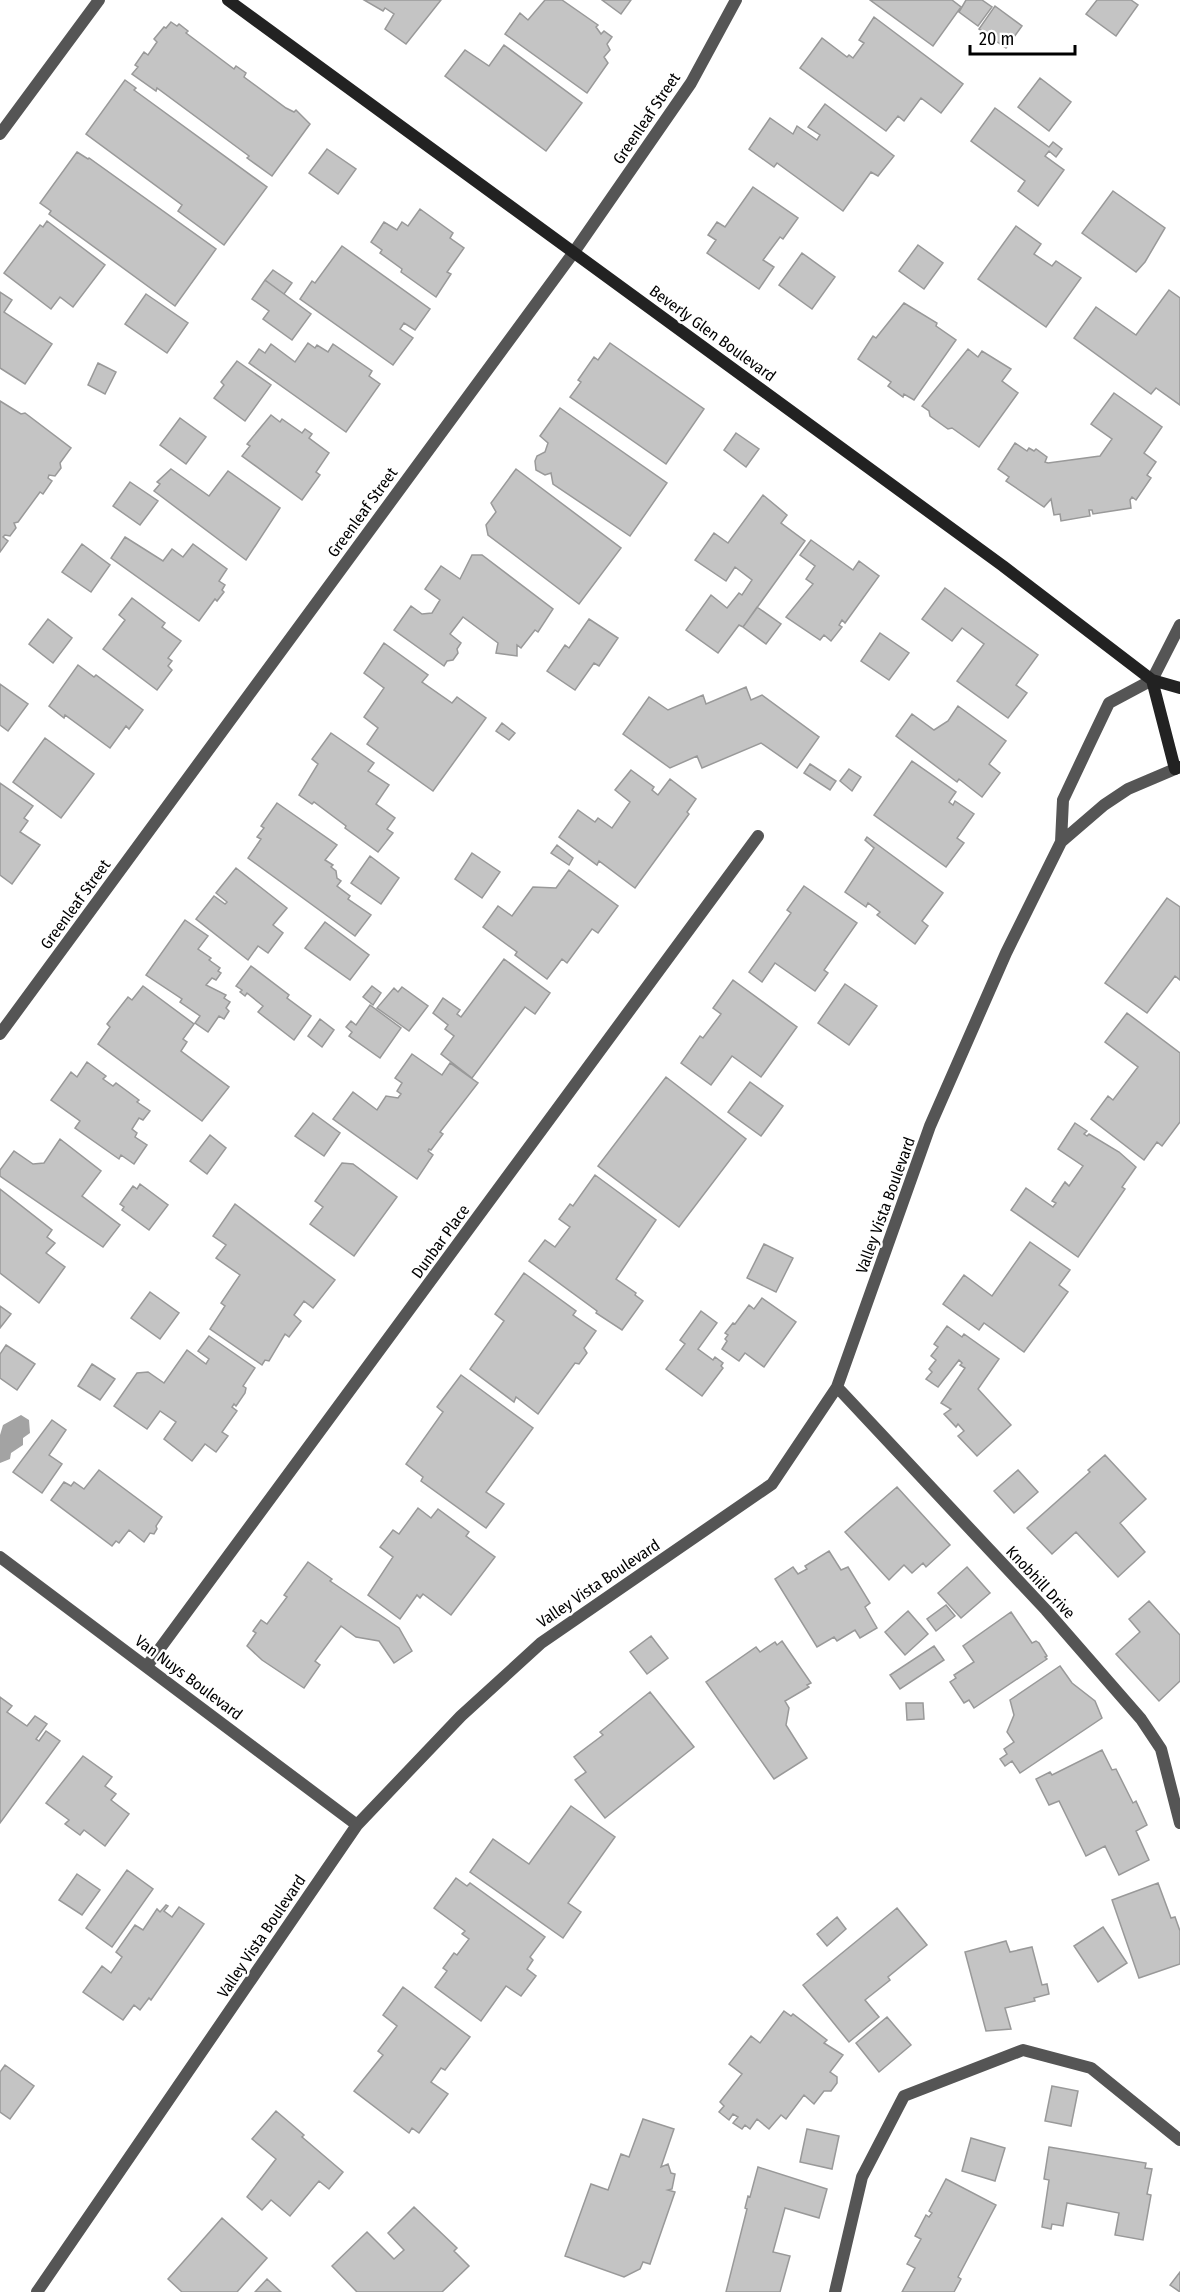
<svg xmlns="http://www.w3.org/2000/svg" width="1180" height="2292" font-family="'Fira Sans Condensed',sans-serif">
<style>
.water{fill:#a3a3a3}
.building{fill:#c4c4c4;stroke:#999;stroke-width:1.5}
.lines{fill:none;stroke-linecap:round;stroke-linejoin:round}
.minor{stroke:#555;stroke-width:12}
.secondary{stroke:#222;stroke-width:12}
.labels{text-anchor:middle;stroke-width:5;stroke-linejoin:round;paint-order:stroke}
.street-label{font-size:16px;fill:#000;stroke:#fff}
</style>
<rect width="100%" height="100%" fill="#fff"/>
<path class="water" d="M21 1415 29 1420 30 1433 23 1438V1445L11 1453 10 1459 0 1463V1435L3 1425Z"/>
<path class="building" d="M364 0H441L406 44 385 29 394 14 385 8 383 11Z
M545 0H562L598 25 596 27 601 34 604 31 612 37 607 44 610 50 604 57 608 63 587 93 505 34 520 13 528 20Z
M602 0H631L621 14Z
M870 0H952L961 7 933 46Z
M966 0H982L992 7 978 26 959 12Z
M1097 0H1131L1138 5 1116 36 1086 14Z
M995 6 1022 26 1006 48 979 29Z
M874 17 963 84 941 113 921 98 904 121 898 116 886 131 800 68 822 38 847 57 849 55 853 58 864 43 859 40Z
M171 22 177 26 179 24 188 31 186 33 234 69 236 66 246 73 244 77 286 108 294 112 296 110 310 124 272 176 247 158 249 156 157 88 156 91 132 74 138 67 135 65 144 52 148 55 157 42 154 39 164 27 166 28Z
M504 45 582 103 546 151 445 76 465 50 489 66Z
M1040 78 1071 102 1049 131 1018 107Z
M125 80 136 88 134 90 267 187 224 245 178 211 182 205 86 134Z
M825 104 894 156 878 176 871 172 843 211 777 163 774 167 749 149 770 118 793 134 797 126 817 140 820 135 808 127Z
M995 108 1049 147 1053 142 1062 149 1056 157 1049 151 1045 156 1064 170 1038 206 1018 191 1025 181 971 141Z
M327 149 356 169 338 194 309 173Z
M77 152 88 159 89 158 216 249 175 306 49 214 51 211 40 203Z
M753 187 798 218 783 239 780 237 763 260 774 267 759 289 707 253 716 240 708 235 717 222 725 227Z
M1113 191 1165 228 1145 262 1136 272 1082 233Z
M420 209 453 233 450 238 464 248 447 272 451 274 436 297 401 272 402 269 380 253 382 250 371 242 384 222 397 230 402 222 408 226Z
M47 221 105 265 73 307 60 297 51 309 4 273 40 225 43 227Z
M1016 226 1041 244 1034 254 1052 266 1056 261 1081 278 1046 327 978 279Z
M918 245 943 263 924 289 899 271Z
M342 246 430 309 415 330 404 323 400 329 413 338 393 365 300 299 312 281 315 283Z
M802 253 835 277 812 309 779 285Z
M273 270 292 283 284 294 265 280Z
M265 280 311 314 292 340 263 319 269 311 252 299Z
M1169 290 1180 298V405L1156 388 1151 394 1074 338 1096 307 1136 335Z
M0 292 12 300 4 312 52 344 25 384 0 368Z
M146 294 188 323 167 353 125 324Z
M904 303 937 323 936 326 956 340 914 400 904 394 903 397 888 386 891 382 858 359 873 336 876 338Z
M308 343 315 348 317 345 328 352 333 344 372 371 369 376 380 384 346 432 249 363 259 349 265 353 271 344 295 362Z
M610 343 704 409 666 464 570 397 581 382 578 380 594 357 598 360Z
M968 349 978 357 982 351 1011 369 1002 381 1018 393 979 447 952 428 948 429 930 416 929 411 922 406Z
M237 361 271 385 245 421 214 398 224 385 221 382Z
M98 363 116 372 105 394 88 385Z
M1114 393 1162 427 1144 453 1156 462 1147 475 1151 478 1136 500 1132 497 1130 500 1131 508 1093 514 1092 510H1089L1090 516 1061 521 1060 514 1054 515 1051 499 1044 507 1006 481 1009 477 998 469 1015 443 1027 451 1029 448 1034 451 1036 449 1047 457 1045 462 1048 463 1100 456 1112 439 1091 424Z
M0 401 21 414 25 413 71 448 60 463 61 468 55 476 49 475 48 478 52 481 43 494 40 492 18 522 14 523 16 528 10 536 5 535 3 537 8 541 0 552Z
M560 408 667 483 630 536 553 484 551 473 545 475 536 470 535 461 537 456 545 452 548 443 540 436Z
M271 415 280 422 282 419 302 433 305 429 312 434 309 438 329 453 316 472 320 475 302 500 242 456 250 446 247 444Z
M180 418 206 437 186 464 160 445Z
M736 433 759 449 746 467 724 450Z
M171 469 209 496 228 471 280 508 246 560 154 491 160 484 157 482Z
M516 469 621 548 579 604 488 535 486 525 496 512 491 503Z
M130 482 158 501 140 525 113 506Z
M763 495 787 515 781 523 805 541 743 627 739 625 718 653 686 630 711 595 727 608 739 593 742 595 752 580 735 567 726 581 695 560 714 533 728 543Z
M125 537 163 561 172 549 183 557 193 544 227 569 219 581 225 585 222 590 224 592 217 601 215 599 199 621 111 558Z
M811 540 853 570 859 561 879 576 845 623 842 620 839 625 842 627 831 641 824 635 820 640 786 617 813 584 806 579 815 566 800 555Z
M82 544 110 565 91 592 62 572Z
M472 555H482L553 609 538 632 535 630 521 648 517 645V656L496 653 498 643 463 617 450 634 461 643 457 649 458 653 453 660 447 661 444 666 394 630 411 606 422 614 432 613 440 600 425 589 441 566 460 579Z
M945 588 1038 655 1016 685 1027 693 1008 718 957 681 984 644 962 628 952 641 922 619Z
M132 598 165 623 162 627 181 641 168 658 172 661 168 666 172 670 157 690 103 649 125 620 119 615Z
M757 607 781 624 766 644 743 627Z
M48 619 72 638 53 663 29 644Z
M589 619 618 638 599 666 594 663 575 690 547 671 565 645 569 648Z
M880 633 909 653 889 680 861 661Z
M384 643 428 675 422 682 452 703 457 697 486 718 433 791 367 744 378 728 364 717 384 688 364 673Z
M78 665 94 677 96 675 143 710 129 729 126 726 110 748 65 715 64 718 49 706Z
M0 684 28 704 8 731 0 725Z
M746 687 751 700 762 695 819 737 797 768 761 743 702 768 697 756 670 768 623 734 649 697 668 710 703 695 706 704Z
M958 706 1006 741 989 764 1000 773 982 797 959 779 957 782 896 736 912 714 934 730 948 721Z
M502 723 515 733 509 740 496 731Z
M331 733 374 763 368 771 389 785 376 804 395 818 387 829 393 833 378 852 345 828 346 826 314 802 312 804 299 795 318 764 312 759Z
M45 738 94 774 61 818 13 782Z
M912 761 956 792 949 802 953 805 955 801 974 814 957 838 964 843 946 867 874 815Z
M810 764 836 781 830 790 804 773Z
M849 769 861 777 852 791 840 781Z
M631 770 654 787 652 790 658 795 670 779 696 799 687 812 689 814 635 888 599 861 597 865 559 837 578 810 595 822 598 818 612 828 630 802 615 790Z
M0 783 33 806 24 818 28 821 20 832 40 845 12 884 0 875Z
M277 803 337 845 325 860 333 865 331 867 336 871 337 878 341 881 337 886 350 896 348 899 371 915 355 936 248 858 261 839 257 837 264 828 261 826Z
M867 837 943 893 922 921 928 926 915 944 877 915 880 912 868 903 866 907 845 892 874 848 865 840Z
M557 845 573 858 569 865 551 853Z
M472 853 500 872 482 898 455 879Z
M370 856 399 878 381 904 351 883Z
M236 868 287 908 273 925 283 933 268 953 258 946 248 960 196 919 214 896 225 904 227 902 216 893Z
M569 870 618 906 598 933 592 929 567 963 562 959 547 979 515 955 517 952 483 927 498 906 512 916 533 887 556 888Z
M804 886 857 923 824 970 828 973 815 991 775 963 762 982 749 972 791 913 787 910Z
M1167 898 1180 907V980L1175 976 1147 1013 1105 983Z
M185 920 208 936 198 949 211 958 209 960 220 968 218 971 221 973 216 980 212 978 206 985 226 995 224 998 230 1002 226 1008 229 1011 224 1019 219 1016 208 1032 195 1023 200 1016 180 1002 182 999 146 975Z
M325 922 369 955 350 980 305 948Z
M504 959 550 993 535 1014 525 1007 472 1078 441 1054 454 1036 445 1029 448 1025 433 1013 443 998 460 1010 457 1014 461 1017Z
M251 966 289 995 287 998 311 1016 294 1040 258 1012 263 1006 247 993 245 996 240 992 242 990 236 986Z
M733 980 797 1027 761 1077 732 1056 711 1085 681 1063 700 1036 703 1038 721 1014 713 1008Z
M845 984 877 1006 849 1045 818 1023Z
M143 986 194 1024 183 1039 187 1042 181 1051 229 1087 202 1121 98 1044 110 1027 107 1024 128 997 132 1000Z
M372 986 381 993 373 1005 363 997Z
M402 987 428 1006 409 1031 377 1008 394 988 398 992Z
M370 1005 401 1028 380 1058 349 1036 352 1032 346 1027 351 1021 356 1025Z
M1127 1013 1180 1053V1122L1162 1146 1157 1142 1144 1160 1091 1119 1108 1096 1113 1100 1138 1067 1105 1042Z
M320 1019 334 1030 322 1047 308 1036Z
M412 1054 442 1075 450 1063 478 1083 440 1132 443 1134 431 1150 429 1149 428 1151 433 1155 417 1179 333 1119 353 1092 377 1110 386 1096 398 1098 401 1094 397 1091 402 1083 395 1078Z
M87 1062 106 1076 103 1079 113 1086 116 1083 139 1100 137 1102 150 1111 143 1120 139 1118 132 1129 137 1133 135 1137 147 1145 134 1164 121 1155 119 1159 75 1128 80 1121 51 1100 71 1072 77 1077Z
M666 1077 746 1139 679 1227 598 1166Z
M750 1082 783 1106 761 1136 728 1112Z
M313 1113 340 1133 324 1156 295 1136Z
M1075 1123 1087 1131 1084 1134 1087 1136 1089 1134 1119 1152 1136 1167 1122 1187 1125 1189 1078 1257 1011 1210 1026 1188 1053 1207 1056 1203 1052 1201 1065 1182 1069 1186 1083 1166 1058 1149Z
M210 1135 226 1148 207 1174 190 1161Z
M60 1139 101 1171 82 1196 120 1225 103 1247 0 1176V1170L14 1151 33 1164 44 1163Z
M342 1163 353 1164 397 1197 354 1256 310 1224 323 1207 315 1201Z
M595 1175 656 1220 616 1279 636 1293 635 1295 643 1301 622 1330 596 1313 597 1311 529 1261 545 1240 555 1247 570 1227 559 1219 570 1204 573 1206Z
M140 1184 168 1205 149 1230 122 1210 124 1207 120 1204 133 1186 137 1189Z
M0 1189 52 1230 47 1237 55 1243 46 1253 65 1267 39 1303 0 1273Z
M235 1204 335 1280 313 1308 304 1301 294 1315 301 1321 289 1337 285 1334 269 1361 265 1360 262 1365 210 1329 225 1306 221 1303 240 1275 216 1258 226 1245 213 1236Z
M1030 1242 1070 1270 1059 1285 1068 1292 1024 1352 984 1323 979 1330 943 1304 964 1275 992 1296Z
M764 1244 793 1258 776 1292 747 1278Z
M524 1273 576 1311 573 1315 596 1331 584 1348 587 1353 579 1364 575 1363 538 1414 516 1397 514 1402 470 1369 504 1321 495 1314Z
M150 1292 179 1313 160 1339 131 1318Z
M762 1298 796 1322 764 1367 745 1353 739 1361 722 1349 727 1341 725 1339 728 1335 725 1333 733 1323 735 1324 749 1305 754 1309Z
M0 1306 11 1314 0 1328Z
M701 1311 717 1323 698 1349 713 1360 715 1357 723 1363 721 1366 723 1368 702 1396 666 1369 685 1344 680 1340Z
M947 1326 962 1337 964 1334 999 1359 978 1389 1011 1425 977 1456 958 1436 964 1431 958 1424 956 1427 944 1414 951 1409 941 1403 965 1368 960 1365 962 1363 959 1360 938 1387 926 1379 932 1372 929 1369 936 1360 931 1356 938 1347 934 1344Z
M209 1336 255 1368 243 1386 246 1388 245 1393 236 1406 234 1404 232 1407 237 1411 222 1432 228 1436 216 1452 205 1444 192 1461 164 1439 176 1422 160 1411 147 1429 114 1406 137 1373 148 1372 164 1383 187 1350 206 1364 209 1359 198 1351Z
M6 1345 35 1364 17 1390 0 1378V1354Z
M92 1364 115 1379 100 1400 78 1386Z
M461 1375 533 1428 486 1492 504 1504 486 1528 421 1481 423 1477 406 1464 443 1412 437 1407Z
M52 1420 66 1430 49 1455 62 1464 42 1493 13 1472Z
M1105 1455 1146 1499 1120 1523 1145 1552 1118 1577 1076 1532 1052 1554 1027 1528 1090 1472 1088 1470Z
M99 1470 162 1517 156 1526 157 1529 154 1534 150 1533 144 1542 129 1530 119 1543 116 1541 112 1546 51 1500 64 1482 71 1486 74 1482 84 1489Z
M1018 1470 1038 1492 1014 1513 994 1491Z
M897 1487 950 1545 926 1567 923 1563 912 1573 904 1565 889 1580 845 1532Z
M418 1508 431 1518 438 1509 469 1532 466 1536 495 1557 451 1615 423 1594 420 1598 417 1595 400 1619 368 1595 393 1557 380 1547 393 1530 399 1534Z
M829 1551 841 1570 848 1567 870 1603 865 1607 877 1628 860 1638 855 1630 837 1641 834 1637 817 1647 775 1579 793 1567 798 1574 807 1569 805 1566Z
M308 1562 332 1579 330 1581 399 1628 412 1651 394 1663 379 1641 356 1637 341 1626 315 1661 320 1665 304 1688 262 1660 247 1646 256 1633 253 1631 261 1620 267 1624 287 1597 284 1595Z
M967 1567 990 1593 961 1618 938 1593Z
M1149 1601 1180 1635V1681L1159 1701 1116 1654 1140 1632 1129 1619Z
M946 1605 955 1616 936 1631 927 1619Z
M908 1611 928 1634 905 1655 885 1632Z
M1011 1612 1032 1643 1036 1641 1039 1643 1047 1656 1045 1657 1047 1659 974 1708 969 1700 964 1703 950 1682 956 1678 954 1675 974 1662 963 1646Z
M651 1636 668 1658 647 1674 630 1652Z
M782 1641 811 1683 807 1685 809 1687 785 1701 789 1708 786 1725 807 1758 774 1779 706 1682 756 1647 760 1652 775 1642 777 1645Z
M934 1646 944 1660 900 1689 890 1675Z
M1060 1666 1072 1683 1095 1701 1102 1718 1020 1773 1012 1761 1005 1766 1000 1759 1007 1754 1004 1749 1014 1742 1007 1732 1014 1715 1010 1700Z
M650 1692 694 1747 605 1818 575 1780 586 1772 574 1757 603 1735 600 1732Z
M0 1697 12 1706 7 1712 27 1726 35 1716 47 1724 36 1739 39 1741 46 1731 60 1741 0 1823Z
M906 1703H923L924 1719 907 1720Z
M1102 1750 1112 1770 1116 1769 1133 1803 1136 1801 1147 1825 1136 1831 1149 1860 1119 1875 1105 1846 1086 1856 1059 1801 1049 1805 1036 1779 1050 1772 1052 1775Z
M83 1756 112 1777 105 1786 116 1794 111 1800 129 1814 105 1846 84 1830 80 1835 65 1824 69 1820 46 1803Z
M571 1806 615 1837 568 1903 581 1912 563 1938 470 1872 493 1839 529 1864Z
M127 1870 153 1889 112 1947 86 1928Z
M77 1874 100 1890 82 1915 59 1900Z
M456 1878 467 1886 470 1883 545 1937 530 1957 533 1960 527 1969 536 1976 521 1996 506 1986 481 2021 435 1987 447 1971 443 1968 454 1953 457 1955 469 1939 462 1934 465 1931 434 1908Z
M1158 1883 1171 1918 1175 1917 1180 1931V1964L1139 1978 1112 1900Z
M166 1905 168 1906 164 1911 172 1917 179 1907 204 1924 151 2000 149 1998 140 2010 134 2005 123 2020 83 1992 102 1966 111 1973 122 1957 116 1952 135 1925 143 1930 157 1909 160 1912Z
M897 1908 927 1945 888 1977 890 1980 865 2000 879 2017 849 2042 803 1985Z
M837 1917 846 1929 827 1946 817 1934Z
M1103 1927 1127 1963 1098 1982 1074 1946Z
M1006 1941 1010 1952 1032 1947 1042 1985 1047 1984 1049 1994 1034 1998 1035 2001 1005 2008 1011 2029 986 2031 965 1952Z
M403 1987 470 2037 445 2070 441 2068 431 2082 448 2094 419 2133 412 2128 409 2133 354 2091 383 2055 378 2051 397 2026 383 2015Z
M784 2011 791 2016 793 2014 827 2040 824 2043 843 2055 830 2072 837 2077V2083L831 2091H824L814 2104 804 2095 786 2119 781 2115 769 2129 757 2119 750 2129 745 2125 742 2129 733 2123 738 2117 733 2114 729 2120 719 2112 724 2106 720 2102 742 2074 729 2064 751 2036 760 2043Z
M887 2017 911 2045 879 2072 856 2043Z
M5 2065 34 2086 10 2119 0 2112V2072Z
M1052 2086 1078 2091 1071 2126 1045 2121Z
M276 2111 304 2135 302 2137 343 2172 329 2189 319 2181 290 2216 271 2200 262 2210 247 2197 276 2159 252 2139Z
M643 2119 674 2129 661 2167 668 2164 671 2173 675 2174 672 2189 668 2190 675 2192 650 2264 643 2262 640 2269 624 2277 565 2256 591 2184 608 2190 621 2154 629 2157Z
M807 2129 839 2136 832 2169 800 2162Z
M971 2138 1005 2148 995 2181 962 2171Z
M1049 2147 1146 2163 1145 2168 1152 2169 1147 2194 1151 2195 1143 2240 1115 2235 1119 2213 1067 2203 1063 2226 1052 2224 1051 2229 1042 2227 1049 2180 1044 2179Z
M758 2167 827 2189 819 2218 785 2208 773 2252 790 2256 780 2292H726L747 2209 745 2208 748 2196 750 2197Z
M946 2179 996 2205 958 2277 961 2279 954 2292H902L915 2268 907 2264 921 2239 915 2236 926 2215 929 2217 932 2213 929 2211Z
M414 2207 457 2248 454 2251 469 2266 442 2292H357L332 2266 367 2232 394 2259 404 2250 388 2233Z
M222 2218 267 2258 237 2292H182L168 2279Z
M1180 2272V2292L1170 2285Z
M267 2279 281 2292H255Z"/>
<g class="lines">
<path class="minor" d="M0 134 99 0
M1061 842 1104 805 1128 789 1175 769
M0 1034 574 252 691 83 736 0
M837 1387 1046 1610 1141 1719 1161 1749 1180 1823
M0 1557 357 1825
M147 1666 758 836
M37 2292 357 1825 461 1716 541 1643 772 1484 837 1387 930 1126 1006 953 1061 842 1063 800 1088 747 1109 703 1152 680 1180 625
M835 2292 862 2177 904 2096 1023 2050 1091 2068 1180 2140"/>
<path class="secondary" d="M228 0 1003 566 1152 680 1180 688
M1152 680 1175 769 1180 767"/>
</g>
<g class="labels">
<g class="street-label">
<text transform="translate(646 118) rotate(-56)" y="6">Greenleaf Street</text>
<text transform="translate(713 333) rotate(36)" y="6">Beverly Glen Boulevard</text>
<text transform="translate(362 512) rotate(-54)" y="6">Greenleaf Street</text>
<text transform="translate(75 904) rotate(-54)" y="6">Greenleaf Street</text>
<text transform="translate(885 1205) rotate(-70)" y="6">Valley Vista Boulevard</text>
<text transform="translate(440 1241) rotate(-54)" y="6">Dunbar Place</text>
<text transform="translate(1041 1582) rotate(47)" y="6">Knobhill Drive</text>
<text transform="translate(598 1583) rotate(-34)" y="6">Valley Vista Boulevard</text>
<text transform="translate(189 1677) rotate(37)" y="6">Van Nuys Boulevard</text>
<text transform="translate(261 1936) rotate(-56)" y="6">Valley Vista Boulevard</text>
</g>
</g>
<path d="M970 45v9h105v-9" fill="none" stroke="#000000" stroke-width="3"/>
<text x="979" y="45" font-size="18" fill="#000000" stroke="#ffffff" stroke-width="4.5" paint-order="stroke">20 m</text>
</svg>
